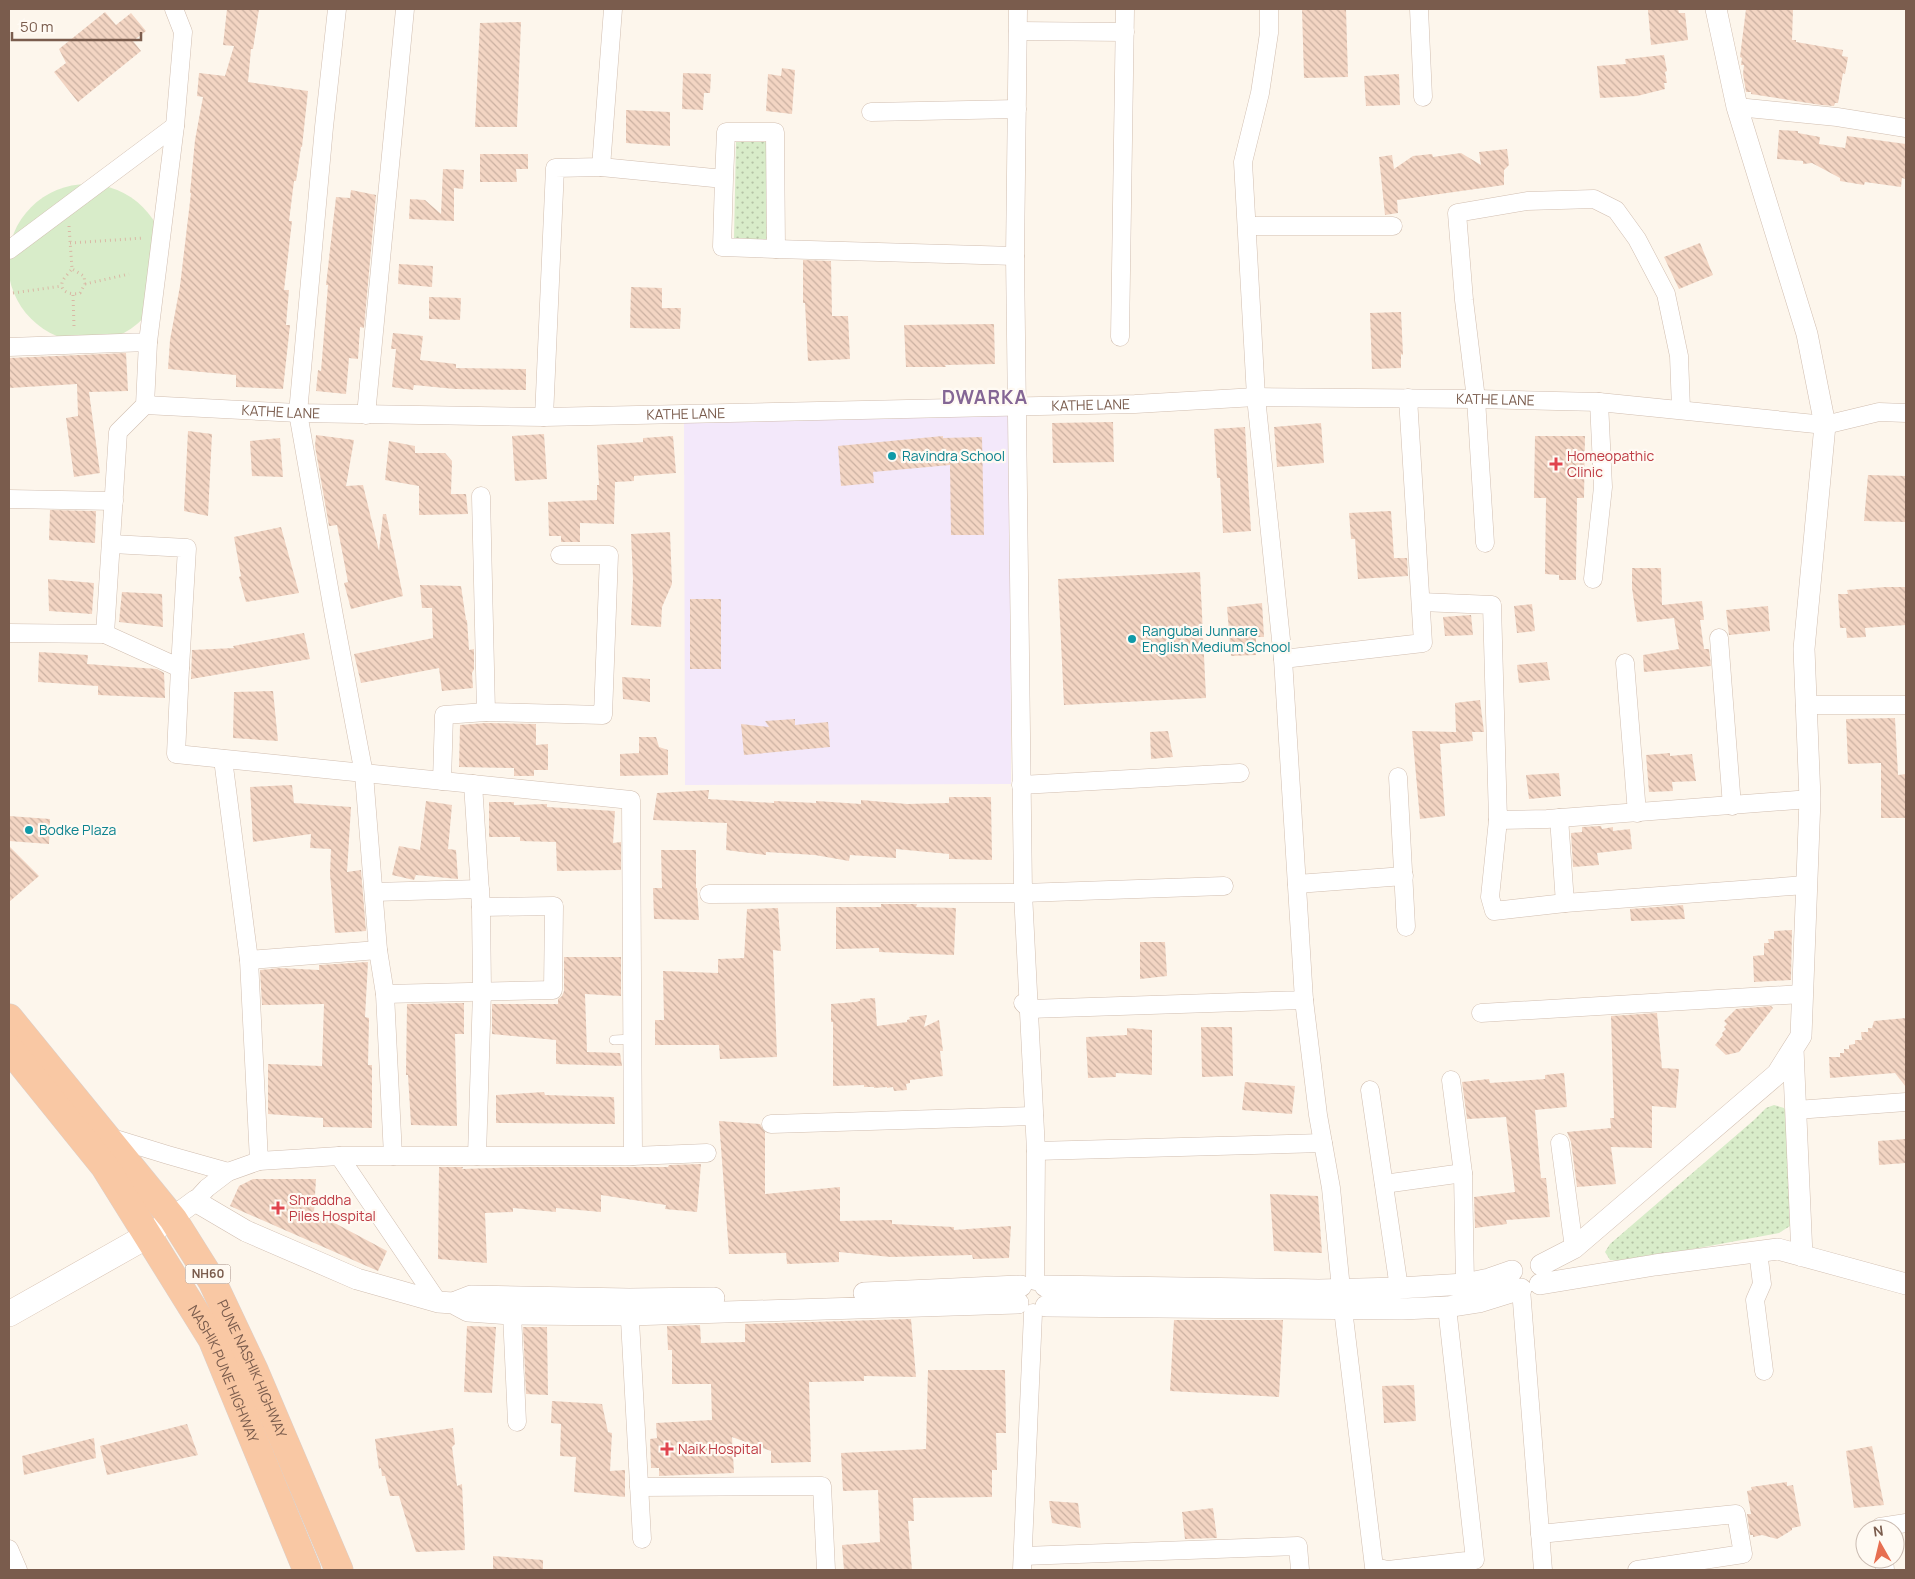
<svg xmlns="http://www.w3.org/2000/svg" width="1915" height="1579" font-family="Manrope,sans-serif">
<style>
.education{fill:#f3e8fa}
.grass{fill:url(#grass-dots)}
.park{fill:#d8ecc9}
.building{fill:url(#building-back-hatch)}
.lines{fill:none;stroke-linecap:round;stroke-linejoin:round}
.service-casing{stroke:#d1beb0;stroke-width:10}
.minor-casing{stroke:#d1beb0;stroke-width:19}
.tertiary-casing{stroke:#d1beb0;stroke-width:22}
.secondary-casing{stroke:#d6c0b0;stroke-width:26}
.trunk-casing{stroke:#dad1cd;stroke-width:29}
.path{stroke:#d9b8a5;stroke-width:3;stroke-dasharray:1 4;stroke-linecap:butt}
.service{stroke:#fff;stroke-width:9}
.minor{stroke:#fff;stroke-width:18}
.tertiary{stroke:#fff;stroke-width:21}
.secondary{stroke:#fff;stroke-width:25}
.trunk{stroke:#f9c8a4;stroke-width:28}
.culture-dot{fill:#0f9aa8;stroke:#fffaf3;stroke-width:2}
.health-dot{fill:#e0444e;stroke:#fffaf3;stroke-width:2}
.labels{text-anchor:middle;stroke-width:4.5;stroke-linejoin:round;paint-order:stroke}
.shield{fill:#fffaf3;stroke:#a28b7f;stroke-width:1}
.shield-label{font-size:12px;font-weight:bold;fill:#7a5c4d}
.street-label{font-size:14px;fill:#7a5c4d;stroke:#fffaf3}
.culture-label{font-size:14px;fill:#0d838f;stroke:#fffaf3;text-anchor:start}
.health-label{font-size:14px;fill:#be3a42;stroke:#fffaf3;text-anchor:start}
.district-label{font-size:19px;font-weight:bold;letter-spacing:1px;fill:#846695;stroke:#fffaf3}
</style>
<defs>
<pattern id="grass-dots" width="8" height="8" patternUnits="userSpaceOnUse" patternTransform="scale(1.25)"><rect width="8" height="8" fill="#d8ecc9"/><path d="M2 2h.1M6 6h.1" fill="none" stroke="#b4c2a5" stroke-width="1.8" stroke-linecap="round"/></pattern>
<pattern id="building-back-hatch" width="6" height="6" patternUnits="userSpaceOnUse" patternTransform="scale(1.25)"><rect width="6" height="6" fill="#f3d5c3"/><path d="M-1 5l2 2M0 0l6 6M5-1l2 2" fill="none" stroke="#cab0a1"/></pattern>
</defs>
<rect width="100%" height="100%" fill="#fdf6ec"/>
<path class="education" d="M1010 415 1011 784 685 785 684 416Z"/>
<path class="grass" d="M736 142H766L767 240 734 238Z
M1774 1105 1784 1108 1788 1117 1790 1226 1779 1233 1629 1261 1610 1260 1605 1252 1610 1244 1754 1120 1766 1108Z"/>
<path class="park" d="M8 263a79 79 0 1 1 158 0a79 79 0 1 1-158 0Z"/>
<path class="building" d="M227 9H259L253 49H251L248 82 308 91 302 147H301L296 181H294L289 221H292L284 290H289L286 325H290L283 389 236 387V375L168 369 170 340 180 286 191 193H190L195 140 203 97 197 96 199 73 225 76 234 46 223 45Z
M1302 9H1346L1348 77 1304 78Z
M1655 9H1678L1679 13H1685L1688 40 1651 45 1648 10Z
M1746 9H1793L1792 40H1796V42L1843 50 1842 56 1848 57 1845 74 1843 73 1838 103H1835L1834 106 1821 105 1751 94V92H1746L1743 74 1744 65H1741L1742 58 1740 57Z
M105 12 116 25 131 13 146 31 133 41 141 51 78 102 54 72 66 63 59 49Z
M521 22 517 127H475L480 23Z
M1664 55 1667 71 1665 72 1667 83H1664L1665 89 1637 96 1600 98 1597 66 1626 64 1625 59Z
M782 68 795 70 792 114 766 111 768 74 781 76Z
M683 73 711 74 710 93H704L703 110 682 109Z
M1399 74 1400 105 1366 106 1364 76Z
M626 110 670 112V146L626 143Z
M1779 130 1798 131V133L1820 137 1819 144 1845 148 1847 136 1906 144V179L1902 178 1901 187 1865 182 1864 185 1840 181V178L1812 163 1803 164V161L1777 159Z
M1507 149 1509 165 1504 170V185L1397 200 1398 213 1385 215 1379 157 1392 155 1394 169 1413 156 1432 154 1433 157 1461 153 1481 165 1479 152Z
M480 154H528V169H516L517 182H480Z
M443 169 464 170 463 189 454 188V221L409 219 410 199 425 200 441 214Z
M351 190 376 195 364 328 360 327 358 359 349 358 346 394 316 391 318 370 321 371 328 285H326L336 197 350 198Z
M1700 243 1713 275 1679 289 1664 257Z
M803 260 831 261 832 316H848L850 359 808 361 805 303H803Z
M399 264 433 266 432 287 398 284Z
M631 287 662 288V308H681L680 329 630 328Z
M429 297 461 298 460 320 429 319Z
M1401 312 1403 355 1401 354V368L1372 369 1370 313Z
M994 324 995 364 945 365 946 367H906L904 325Z
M393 333 423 336 420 360 456 364V368L526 369V390L455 389 414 385 413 390 392 387 396 349H391Z
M126 353 128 391 89 392 100 473 74 477 66 418 78 416 77 384 9 388V358Z
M1113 422 1114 462 1053 463 1052 423Z
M1321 423 1324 463 1277 467 1274 427Z
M1245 427 1251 531 1223 533 1220 478H1217L1214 429Z
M188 431 212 434 208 516 184 511Z
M544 434 547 479 515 481 512 436Z
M316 435 354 440 346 486 363 485 379 551 383 514H386L403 596 351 609 344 583 348 582 337 525 329 526 315 446Z
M673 436 676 473 634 476V481L615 482 614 524 580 523V542H561V536H549L548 502 597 500V485H599L597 445 643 442V438Z
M943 436V438L982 437 984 535H951L950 465 873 472 874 483 841 486 838 446Z
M1535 436H1585L1584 498H1577L1576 580H1559V575L1545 574 1546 498H1534Z
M280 438 283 477 252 476 250 441Z
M389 441 415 446V453H445L452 461 451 494H466L468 514 419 515V486L385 480Z
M1868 475 1906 476V522L1864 521Z
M50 510 96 511 95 543 49 540Z
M1391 511 1394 558H1407L1408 576 1358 579 1355 539H1351L1349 513Z
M281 527 299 593 246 602 239 577 241 576 234 537Z
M670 532 672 584 662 607 661 627 631 625 633 579 631 534Z
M1632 568H1661L1662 605 1702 601 1704 620H1700L1704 649H1709L1711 666 1644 672 1643 655 1679 649 1674 618 1637 622 1632 588Z
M1200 572 1206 698 1064 705 1058 579Z
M48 579 94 583 92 614 49 611Z
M420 585 461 586 466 620H467L469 650 474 649V669L472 673 473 688 442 691 439 668 361 683 354 654 433 638 432 608H422Z
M1885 587H1906V625L1865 628 1866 637 1847 638 1846 628H1840L1838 594H1848L1847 590Z
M122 592 162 594 163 627 119 622Z
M690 599H721V669H690Z
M1262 603 1264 637H1256V655L1231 656 1227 607Z
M1532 604 1535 631 1517 633 1514 606Z
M1768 606 1770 631 1729 635 1726 610Z
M1471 615 1473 635 1445 636 1443 617Z
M304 633 310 659 191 679 192 650 234 648 233 646Z
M39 652 88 655 87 664 157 669 164 673 165 698 98 695V686L38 682Z
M1547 662 1550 680 1519 683 1517 665Z
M622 677 650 679V702L623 699Z
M273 691 278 741 233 738 234 692Z
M1480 700 1484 732H1472L1473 741 1440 744 1445 816 1420 819 1412 731 1456 732 1455 703Z
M1895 718 1898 775 1906 774V818H1881V763L1848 764 1846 719Z
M795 719V725L828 722 830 747 744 755 741 724 769 727 765 721Z
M486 723 536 724V745L548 744V770H534V776H514V768L459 767 460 725Z
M1168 731 1173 757 1151 759 1150 732Z
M639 737H656L659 747 668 750V775L620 776V754L639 753Z
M1670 753V756L1692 754 1696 781 1672 782 1673 791 1649 792 1646 755Z
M1559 773 1561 796 1529 799 1526 775Z
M292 785 294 803 351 807 347 872 361 870 366 931 335 933 330 874 331 849 310 848 311 834 253 842 250 787Z
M709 790 708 799 774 803V801L816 803V801L861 804V800L907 804 949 803V797H991L992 860 949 859V854L896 849V858L850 855 849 861 815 855 766 852V855L726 850 727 823 653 820 657 793Z
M426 801 452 805 448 849 456 850 458 879 416 875 414 880 392 875 399 846 420 850Z
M489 802H514V805L547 804V807L615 811 613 843 621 842V870L557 871 556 842 520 841V837H489Z
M9 816 50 819 49 844 9 841Z
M1601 826 1602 829 1613 827V831L1630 829 1632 849 1597 853 1599 865 1573 867 1571 833 1582 832V827Z
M9 846 39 876 9 902Z
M661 850H696V888H697L699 920 654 919 653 888H662Z
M881 904H917L916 907 956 908 954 955 879 952V948L836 949V907H881Z
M1683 905 1685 919 1631 921 1630 909Z
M778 908 781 951 773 950 777 1057 720 1059 719 1045H655V1020H664L663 971 718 973V959L744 958 747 909Z
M1792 930 1791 980 1754 982 1753 956 1764 955V943H1769L1768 939H1774V931Z
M1140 942H1165L1167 976 1140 979Z
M564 957H621V996L585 994 587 1052 620 1053 622 1066 556 1064V1040L492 1034V1004H558V999L562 996 564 991Z
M368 962 365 1017 369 1018 368 1065H372V1128L323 1127V1118L268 1114V1064L322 1066 324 1004 262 1005 260 970 280 968 319 970V965Z
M875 998 877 1026 907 1022V1020L910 1019 909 1017 927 1015 924 1027 939 1020 943 1051H940L943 1076 910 1080V1083L906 1084 907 1090 894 1091 893 1087 887 1088V1087L874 1088V1087H864V1085L833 1086V1022H831V1004L856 1002 860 1001V999Z
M464 1003V1034H455L457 1126 411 1125 408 1075H406L407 1004Z
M1771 1006 1773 1008 1739 1052 1726 1055 1715 1045 1723 1035 1722 1033 1726 1029 1724 1027 1727 1024 1724 1021 1736 1009Z
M1657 1013 1662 1068 1679 1069 1676 1108 1652 1106V1148L1611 1147 1616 1184 1577 1187 1571 1142 1567 1132 1611 1128 1610 1118H1614L1611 1016Z
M1906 1018V1087L1895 1073 1830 1078 1829 1057H1840V1053H1844V1049H1849V1045L1855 1044V1040H1862L1861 1032H1868V1028H1872L1874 1021Z
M1201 1027H1232L1233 1076 1202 1077Z
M1127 1028 1152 1030V1075L1116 1073V1077L1088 1078 1086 1037 1127 1035Z
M1564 1073 1567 1107 1535 1110 1541 1178H1546L1550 1217 1506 1220 1507 1224 1475 1228 1474 1197 1515 1192 1506 1117 1467 1119 1462 1082 1489 1079 1490 1083 1545 1079V1075Z
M1245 1082 1295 1086 1292 1114 1242 1110Z
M544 1092 545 1095 614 1097 615 1124 496 1123V1095Z
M719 1121 760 1124 765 1132V1194L840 1187V1221L892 1220V1224L954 1227V1230L1011 1226 1009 1258 973 1259 972 1255 891 1257 839 1252V1262L787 1264 786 1253 729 1254Z
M1906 1139V1163L1879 1165 1878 1141Z
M701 1164 697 1212 665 1209 666 1205 601 1195V1212L556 1208V1212L513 1208V1212L485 1213 487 1263 438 1259 439 1167H463L462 1169 527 1167H668L669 1165Z
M253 1179H316L314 1212 387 1251 378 1271 230 1206 239 1186Z
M1270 1194 1318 1196 1322 1253 1274 1251Z
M911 1319 916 1377 864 1376V1381L809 1382 811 1462 771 1463V1451L732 1437 734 1473 659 1476V1468H651L650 1439 657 1438 656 1423 712 1420 711 1384H672V1350H668L667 1326 700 1325 701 1343 745 1342V1324Z
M1174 1320H1283L1279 1397 1170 1391Z
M467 1326 496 1327 492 1393 464 1392Z
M523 1327H547L548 1395 526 1394Z
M928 1370H1005L1006 1433H996L997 1470H992V1497L913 1498 914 1521H908L912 1570H844L842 1545 880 1542 878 1490 843 1491 841 1453 926 1449Z
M1414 1385 1416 1421 1384 1423 1382 1386Z
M552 1401 602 1404 608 1432 612 1433 610 1471 625 1470V1497L574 1492 576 1457 560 1456 561 1424 551 1423Z
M187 1424 198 1455 107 1475 100 1446Z
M453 1428 455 1444 452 1447 457 1486 462 1484 465 1550 416 1552 399 1496H390L385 1476H382L381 1468 379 1469 375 1439Z
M94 1438 96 1458 24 1475 22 1456Z
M1872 1446 1884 1505 1854 1508 1846 1451Z
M1787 1482V1486L1793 1485 1801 1526 1792 1528V1530L1777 1539 1762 1535 1753 1537V1535H1750L1747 1514H1751L1747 1491 1752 1490 1751 1487Z
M1049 1501 1078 1503 1081 1528 1052 1523Z
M1213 1508 1217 1538 1185 1539 1182 1512Z
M493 1556 543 1560V1570H493Z"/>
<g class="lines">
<defs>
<path id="service" d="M614 1040 632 1039"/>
<g id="minor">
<path d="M337 9 324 127 298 413 334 616 364 774 378 950 385 994 393 1156"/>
<path d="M1419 9 1423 97"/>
<path d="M1018 31 1125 32"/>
<path d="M1737 107 1837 117 1906 128"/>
<path d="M871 112 1017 109"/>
<path d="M601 167 724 179 726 132H775L776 249 722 247 724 179"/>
<path d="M1247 226H1393"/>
<path d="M776 249 1015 256 1018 9"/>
<path d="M9 250 175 126"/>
<path d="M1015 256 1023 893 1224 886"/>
<path d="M1120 337 1125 9"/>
<path d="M9 347 148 342 175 126 183 32 174 9"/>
<path id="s1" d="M145 405 298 413 544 417 1135 404 1256 397 1476 399 1599 402 1825 425 1879 412 1906 413"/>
<path d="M366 415 405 9"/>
<path d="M544 417 555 168 601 167 613 9"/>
<path d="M481 496 486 712 603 715 609 555H560"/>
<path d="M9 499 114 501"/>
<path d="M1485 543 1476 399 1464 300 1457 213 1527 201 1594 199 1616 210 1637 239 1666 294 1679 356 1681 409"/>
<path d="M1593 579 1603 487 1599 402"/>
<path d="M1421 602 1492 605 1498 820 1547 819 1810 799"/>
<path d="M9 633 105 634 118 432 145 405 148 342"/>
<path d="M105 634 180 668 187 548 112 544"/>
<path d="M1719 638 1732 806"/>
<path d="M1283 659 1423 643 1408 398"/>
<path d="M1625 663 1637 813"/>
<path d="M180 668 176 754 631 800 633 1156"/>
<path d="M1805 705H1906"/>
<path d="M223 759 249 960 259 1161"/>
<path d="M1398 777 1406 927"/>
<path d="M442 781 444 715 486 712"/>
<path d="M1021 785 1240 773"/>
<path d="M1559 818 1565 903"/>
<path d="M1498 820 1490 897 1494 911 1565 903 1806 885"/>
<path d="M1297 884 1404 876"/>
<path d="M374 892 480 889"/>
<path d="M709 894 1023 893 1036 1151 1035 1281"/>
<path d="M249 960 378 950"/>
<path d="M385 994 553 990 554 906 481 907 473 784"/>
<path d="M1304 1000 1318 1115 1331 1188 1343 1309 1374 1567 1388 1570 1475 1560 1447 1307"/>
<path d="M1023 1003 1029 1009 1304 1000 1283 659 1256 397 1243 162 1260 93 1269 33V9"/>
<path d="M1481 1013 1802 994"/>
<path d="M1451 1080 1463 1173 1465 1284"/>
<path d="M1370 1090 1399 1288"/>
<path d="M1796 1110 1906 1102"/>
<path d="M771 1124 1034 1116"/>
<path d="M106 1136 168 1155 228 1172"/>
<path d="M1560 1143 1574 1248"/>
<path d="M1036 1151 1323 1143"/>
<path d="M339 1156 438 1302"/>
<path d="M477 1156 482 991 481 907"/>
<path d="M1384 1184 1463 1173"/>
<path d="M195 1201 207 1188 228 1172 259 1161 339 1156H633L707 1153"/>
<path d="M1758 1251 1762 1284 1755 1300 1764 1371"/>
<path d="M1521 1289 1543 1570"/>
<path d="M629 1302 642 1539"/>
<path d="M512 1314 517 1422"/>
<path d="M639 1487 822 1486 826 1570"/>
<path d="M1881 1529 1880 1527 1906 1523"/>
<path d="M1540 1534 1736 1514 1743 1554 1637 1570"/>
<path d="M9 1549 18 1570"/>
<path d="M1023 1556 1298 1546 1300 1570"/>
<path d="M1884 1559 1885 1570"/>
<path d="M1022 1570 1033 1313"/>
</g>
<path id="tertiary" d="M1793 1049 1802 1256
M149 1235 195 1201 246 1231 357 1279 438 1302 453 1303 468 1311 512 1314 630 1315 1018 1303
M1541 1265 1574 1248 1777 1074 1801 1036 1810 799 1804 649 1825 425 1807 334 1737 107 1716 9
M1540 1284 1655 1265 1778 1249 1906 1284
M1045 1286 1319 1290 1399 1288 1465 1284 1489 1279 1512 1271
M864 1293 1021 1286
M453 1303 471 1296 629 1299 714 1298
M1046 1306 1402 1309 1447 1307 1479 1302 1521 1289"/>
<path id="secondary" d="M9 1314 149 1235"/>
<g id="trunk">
<path id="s2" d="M9 1018 173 1219 212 1281 254 1370 339 1570"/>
<path id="s3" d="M9 1048 105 1167 212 1339 307 1570"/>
</g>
</defs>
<use href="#service" class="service-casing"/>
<use href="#minor" class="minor-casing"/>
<use href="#tertiary" class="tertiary-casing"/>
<use href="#secondary" class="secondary-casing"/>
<use href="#trunk" class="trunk-casing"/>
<path class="path" d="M69 226 72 269C69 273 63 278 62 283 60 293 73 295 80 293L85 284 84 276 72 269
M70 243 144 238
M85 284 129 274
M13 293 62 286
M73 295 74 327"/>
<use href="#service" class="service"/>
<use href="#minor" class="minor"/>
<use href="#tertiary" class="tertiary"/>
<use href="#secondary" class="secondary"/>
<use href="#trunk" class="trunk"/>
</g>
<g class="culture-dot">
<circle cx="892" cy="456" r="5"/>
<circle cx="1132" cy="639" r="5"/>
<circle cx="29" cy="830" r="5"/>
</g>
<g class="health-dot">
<path d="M1553.5 456.5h5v5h5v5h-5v5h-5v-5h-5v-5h5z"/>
<path d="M275.5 1200.5h5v5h5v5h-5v5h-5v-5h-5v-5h5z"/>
<path d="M664.5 1441.5h5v5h5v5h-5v5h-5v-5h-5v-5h5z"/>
</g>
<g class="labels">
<rect class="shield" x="185.5" y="1264.5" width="45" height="19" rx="4"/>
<g class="shield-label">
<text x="208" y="1278">NH60</text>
</g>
<g class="street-label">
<text dy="5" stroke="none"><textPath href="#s1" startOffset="1351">KATHE LANE</textPath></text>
<text dy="5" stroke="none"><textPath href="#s1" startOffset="946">KATHE LANE</textPath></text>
<text dy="5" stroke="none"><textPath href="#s1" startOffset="136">KATHE LANE</textPath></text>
<text dy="5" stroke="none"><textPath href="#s1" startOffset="541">KATHE LANE</textPath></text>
<text dy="5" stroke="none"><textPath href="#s2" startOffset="429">PUNE NASHIK HIGHWAY</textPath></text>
<text dy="5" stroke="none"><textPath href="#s3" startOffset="392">NASHIK PUNE HIGHWAY</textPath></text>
</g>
<g class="culture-label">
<text x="902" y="461">Ravindra School</text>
<text x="1142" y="636">Rangubai Junnare<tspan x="1142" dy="16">English Medium School</tspan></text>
<text x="39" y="835">Bodke Plaza</text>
</g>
<g class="health-label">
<text x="1567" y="461">Homeopathic<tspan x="1567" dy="16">Clinic</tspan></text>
<text x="289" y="1205">Shraddha<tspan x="289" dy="16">Piles Hospital</tspan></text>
<text x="678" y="1454">Naik Hospital</text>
</g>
<g class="district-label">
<text x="985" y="404">DWARKA</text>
</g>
</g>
<rect width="1915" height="1579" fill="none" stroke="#7a5c4d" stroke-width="20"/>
<g transform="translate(1880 1544) rotate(352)"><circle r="24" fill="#fffaf3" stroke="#cabbb1"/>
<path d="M0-4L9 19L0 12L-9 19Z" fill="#e76f51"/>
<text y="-8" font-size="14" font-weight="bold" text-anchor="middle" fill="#7a5c4d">N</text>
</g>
<path d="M12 32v8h129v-8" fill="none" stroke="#7a5c4d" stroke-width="2.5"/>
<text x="20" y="32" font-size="15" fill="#7a5c4d" stroke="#fffaf3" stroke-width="4" paint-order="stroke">50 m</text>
</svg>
